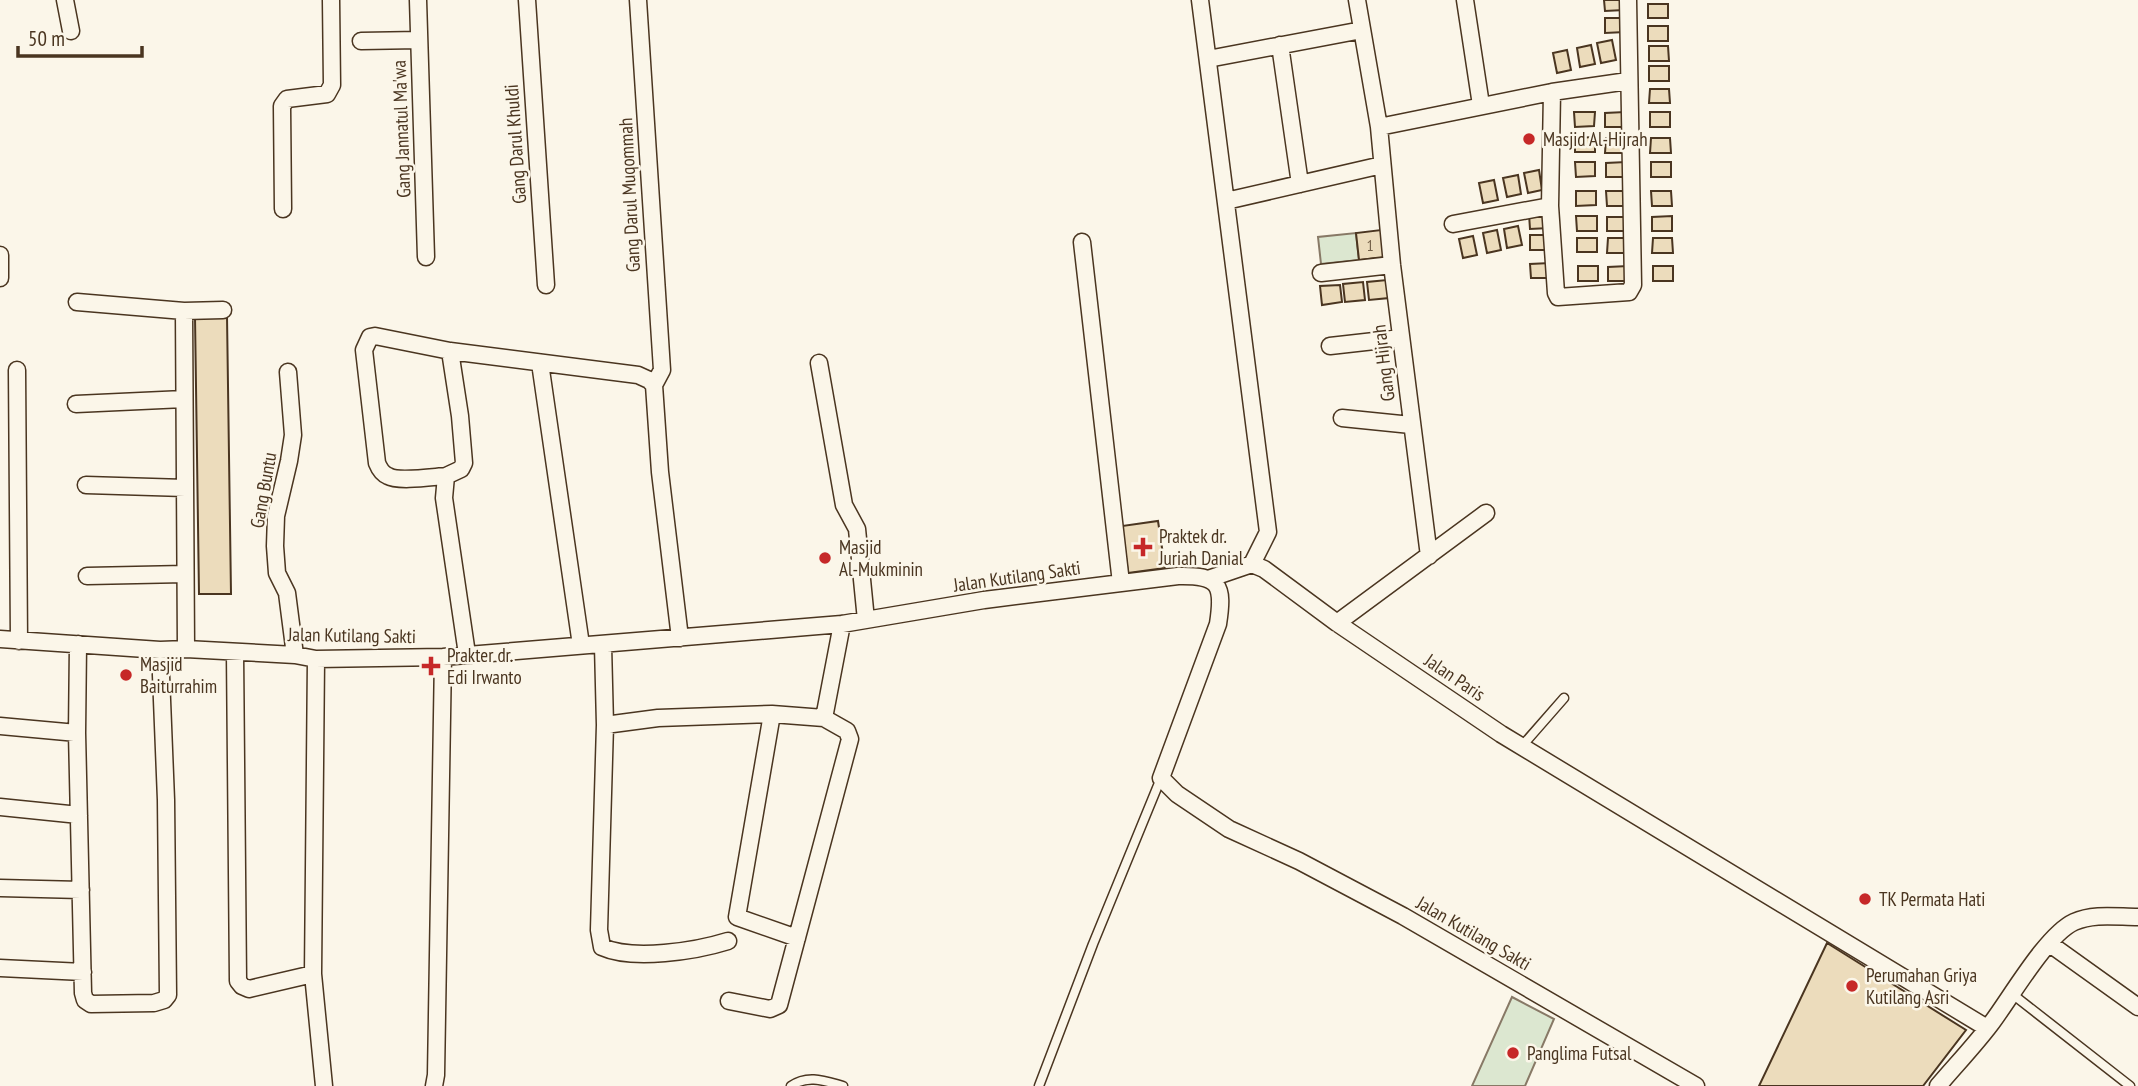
<svg xmlns="http://www.w3.org/2000/svg" width="2138" height="1086" font-family="'PT Sans Narrow',sans-serif">
<style>
.green{fill:#dce7d0;stroke:#887966;stroke-width:2}
.building{fill:#ecdcbc;stroke:#4a3520;stroke-width:2}
.lines{fill:none;stroke-linecap:round;stroke-linejoin:round}
.lane-casing{stroke:#4a3520;stroke-width:11}
.street-casing{stroke:#4a3520;stroke-width:19}
.lane{stroke:#fbf6e9;stroke-width:8}
.street{stroke:#fbf6e9;stroke-width:16}
.poi-dot{fill:#c62828;stroke:#fbf6e9;stroke-width:2.5}
.labels{text-anchor:middle;stroke-width:5;stroke-linejoin:round;paint-order:stroke}
.number-label{font-size:16px;fill:#725f47}
.street-label{font-size:19px;fill:#4a3520;stroke:#fbf6e9}
.poi-label{font-size:19px;fill:#4a3520;stroke:#fbf6e9;text-anchor:start}
</style>
<rect width="100%" height="100%" fill="#fbf6e9"/>
<path class="green" d="M1356 233 1359 260 1321 264 1318 237Z
M1512 997 1554 1019 1525 1086H1472Z"/>
<path class="building" d="M1604 0H1624V10L1605 11Z
M1648 4H1668V18H1648Z
M1605 18H1625V32L1605 33Z
M1648 26H1668V41H1648Z
M1612 40 1616 60 1601 63 1597 43Z
M1591 45 1595 64 1580 67 1577 48Z
M1649 46H1668L1669 61H1649Z
M1567 50 1571 70 1557 73 1553 53Z
M1649 66H1669V81H1649Z
M1650 89H1669L1670 103H1649Z
M1574 112H1595L1594 126 1575 127Z
M1625 112V127H1605V113Z
M1650 112H1670V127H1650Z
M1595 137V152H1575V138Z
M1606 138H1625L1626 153H1605Z
M1651 138H1670L1671 153H1650Z
M1575 162H1595V176L1576 177Z
M1626 162V177H1606V163Z
M1651 162H1671V177H1651Z
M1539 170 1542 190 1528 193 1524 173Z
M1518 175 1521 194 1507 197 1503 178Z
M1494 180 1498 200 1483 203 1479 183Z
M1576 191H1596V205L1576 206Z
M1606 191H1626L1627 206H1607Z
M1651 191H1671L1672 206H1652Z
M1529 214H1549V228L1530 229Z
M1576 216H1597V231H1577Z
M1672 216V231H1652V217Z
M1607 217H1627V231H1607Z
M1518 226 1522 245 1507 248 1504 229Z
M1381 230 1384 257 1359 260 1356 233Z
M1497 230 1501 250 1487 253 1483 233Z
M1530 235H1550V250H1530Z
M1473 236 1477 255 1463 258 1459 239Z
M1577 238H1597V252H1577Z
M1608 238H1627L1628 253H1607Z
M1653 238H1672L1673 253H1652Z
M1550 263V278H1531L1530 264Z
M1578 266H1598V281H1578Z
M1628 266V281H1608V267Z
M1653 266H1673V281H1653Z
M1387 280 1389 298 1369 300 1367 282Z
M1363 282 1365 300 1345 302 1343 284Z
M1340 285 1342 302 1322 305 1320 286Z
M227 316 231 594H199L195 317Z
M1158 521 1165 568 1128 573 1122 526Z
M1827 943 1966 1030 1923 1086H1759Z"/>
<g class="lines">
<defs>
<path id="lane" d="M1522 746 1564 698
M2011 993 2130 1086
M791 1086C808 1074 825 1081 843 1086
M1039 1086 1093 944 1161 778"/>
<path id="street" d="M65 0 71 31
M418 0 426 257
M527 0 546 285
M638 0 662 370 654 385
M1200 0 1268 532 1252 564
M1357 0 1379 127 1392 265 1429 556
M1465 0 1481 105
M361 41 419 40
M1280 45 1300 184
M1208 59 1362 30
M1552 92 1550 206 1556 293 1558 297 1629 292 1633 285 1628 0
M1379 127 1552 92 1628 81
M1226 201 1382 165
M283 209 282 106 287 99 327 94 332 85 331 0
M1453 224 1550 206
M1082 242 1121 583
M0 255V278
M1321 273 1392 265
M77 302 184 311 223 310
M184 311 186 649
M1330 346 1401 338
M450 351 460 416 464 463 461 469 446 476 444 498 467 654
M540 363 581 645
M819 363 844 505 857 529 866 620
M17 370 19 641
M288 372 293 435 289 461 276 516 275 546 277 573 287 593 295 655
M76 404 184 399
M1342 418 1411 425
M446 476C432 477 398 482 388 476 383 474 379 468 377 463L364 350 370 337 375 336 450 351 638 375 649 380 654 385 660 472 680 638
M86 485 185 488
M87 576 185 574
M1211 578 1252 564 1264 569 1337 623 1501 734 1987 1028
M1337 623 1486 513
M0 639 160 650 186 649 295 655 316 659 443 657 842 624 984 600 1178 576C1220 575 1224 585 1218 624L1161 778 1177 794 1229 829 1299 861 1403 916 1696 1086
M78 644 77 733 83 993 85 1000 91 1004 154 1003 164 1000 168 995 166 800 160 650
M603 645 605 725 599 930 602 947C633 961 696 951 728 941
M235 653 238 981 242 986 249 989 313 974
M316 659 313 974 324 1086
M605 725 658 718 772 714
M0 726 77 733
M0 807 79 815
M0 888 81 890
M797 938 737 917 772 714 824 718
M2050 944 2138 1007
M0 968 83 972
M729 1001 770 1009 779 1005 850 739 847 731 824 718 842 624
M434 1086 436 1075 443 657
M1938 1086C1955 1066 1974 1046 1990 1025 2010 999 2046 935 2074 922 2094 913 2117 917 2138 917"/>
</defs>
<use href="#lane" class="lane-casing"/>
<use href="#street" class="street-casing"/>
<use href="#lane" class="lane"/>
<use href="#street" class="street"/>
</g>
<g class="poi-dot">
<circle cx="1529" cy="139" r="7"/>
<path d="M1139.5 536.5h7v7h7v7h-7v7h-7v-7h-7v-7h7z"/>
<circle cx="825" cy="558" r="7"/>
<path d="M427.5 655.5h7v7h7v7h-7v7h-7v-7h-7v-7h7z"/>
<circle cx="126" cy="675" r="7"/>
<circle cx="1865" cy="899" r="7"/>
<circle cx="1852" cy="986" r="7"/>
<circle cx="1513" cy="1053" r="7"/>
</g>
<g class="labels">
<g class="number-label">
<text x="1370" y="251">1</text>
</g>
<g class="street-label">
<text transform="translate(401 129) rotate(-92)" y="7">Gang Jannatul Ma'wa</text>
<text transform="translate(515 144) rotate(-94)" y="7">Gang Darul Khuldi</text>
<text transform="translate(629 195) rotate(-93)" y="7">Gang Darul Muqommah</text>
<text transform="translate(1383 363) rotate(-97)" y="7">Gang Hijrah</text>
<text transform="translate(263 490) rotate(-80)" y="7">Gang Buntu</text>
<text transform="translate(1017 576) rotate(-8)" y="7">Jalan Kutilang Sakti</text>
<text transform="translate(352 635) rotate(1)" y="7">Jalan Kutilang Sakti</text>
<text transform="translate(1455 677) rotate(34)" y="7">Jalan Paris</text>
<text transform="translate(1474 933) rotate(30)" y="7">Jalan Kutilang Sakti</text>
</g>
<g class="poi-label">
<text x="1543" y="146">Masjid Al-Hijrah</text>
<text x="1159" y="543">Praktek dr.<tspan x="1159" dy="22">Juriah Danial</tspan></text>
<text x="839" y="554">Masjid<tspan x="839" dy="22">Al-Mukminin</tspan></text>
<text x="447" y="662">Prakter dr.<tspan x="447" dy="22">Edi Irwanto</tspan></text>
<text x="140" y="671">Masjid<tspan x="140" dy="22">Baiturrahim</tspan></text>
<text x="1879" y="906">TK Permata Hati</text>
<text x="1866" y="982">Perumahan Griya<tspan x="1866" dy="22">Kutilang Asri</tspan></text>
<text x="1527" y="1060">Panglima Futsal</text>
</g>
</g>
<path d="M18 46v10h124v-10" fill="none" stroke="#4a3520" stroke-width="3.5"/>
<text x="28" y="46" font-size="21" fill="#4a3520" stroke="#fbf6e9" stroke-width="5" paint-order="stroke">50 m</text>
</svg>
